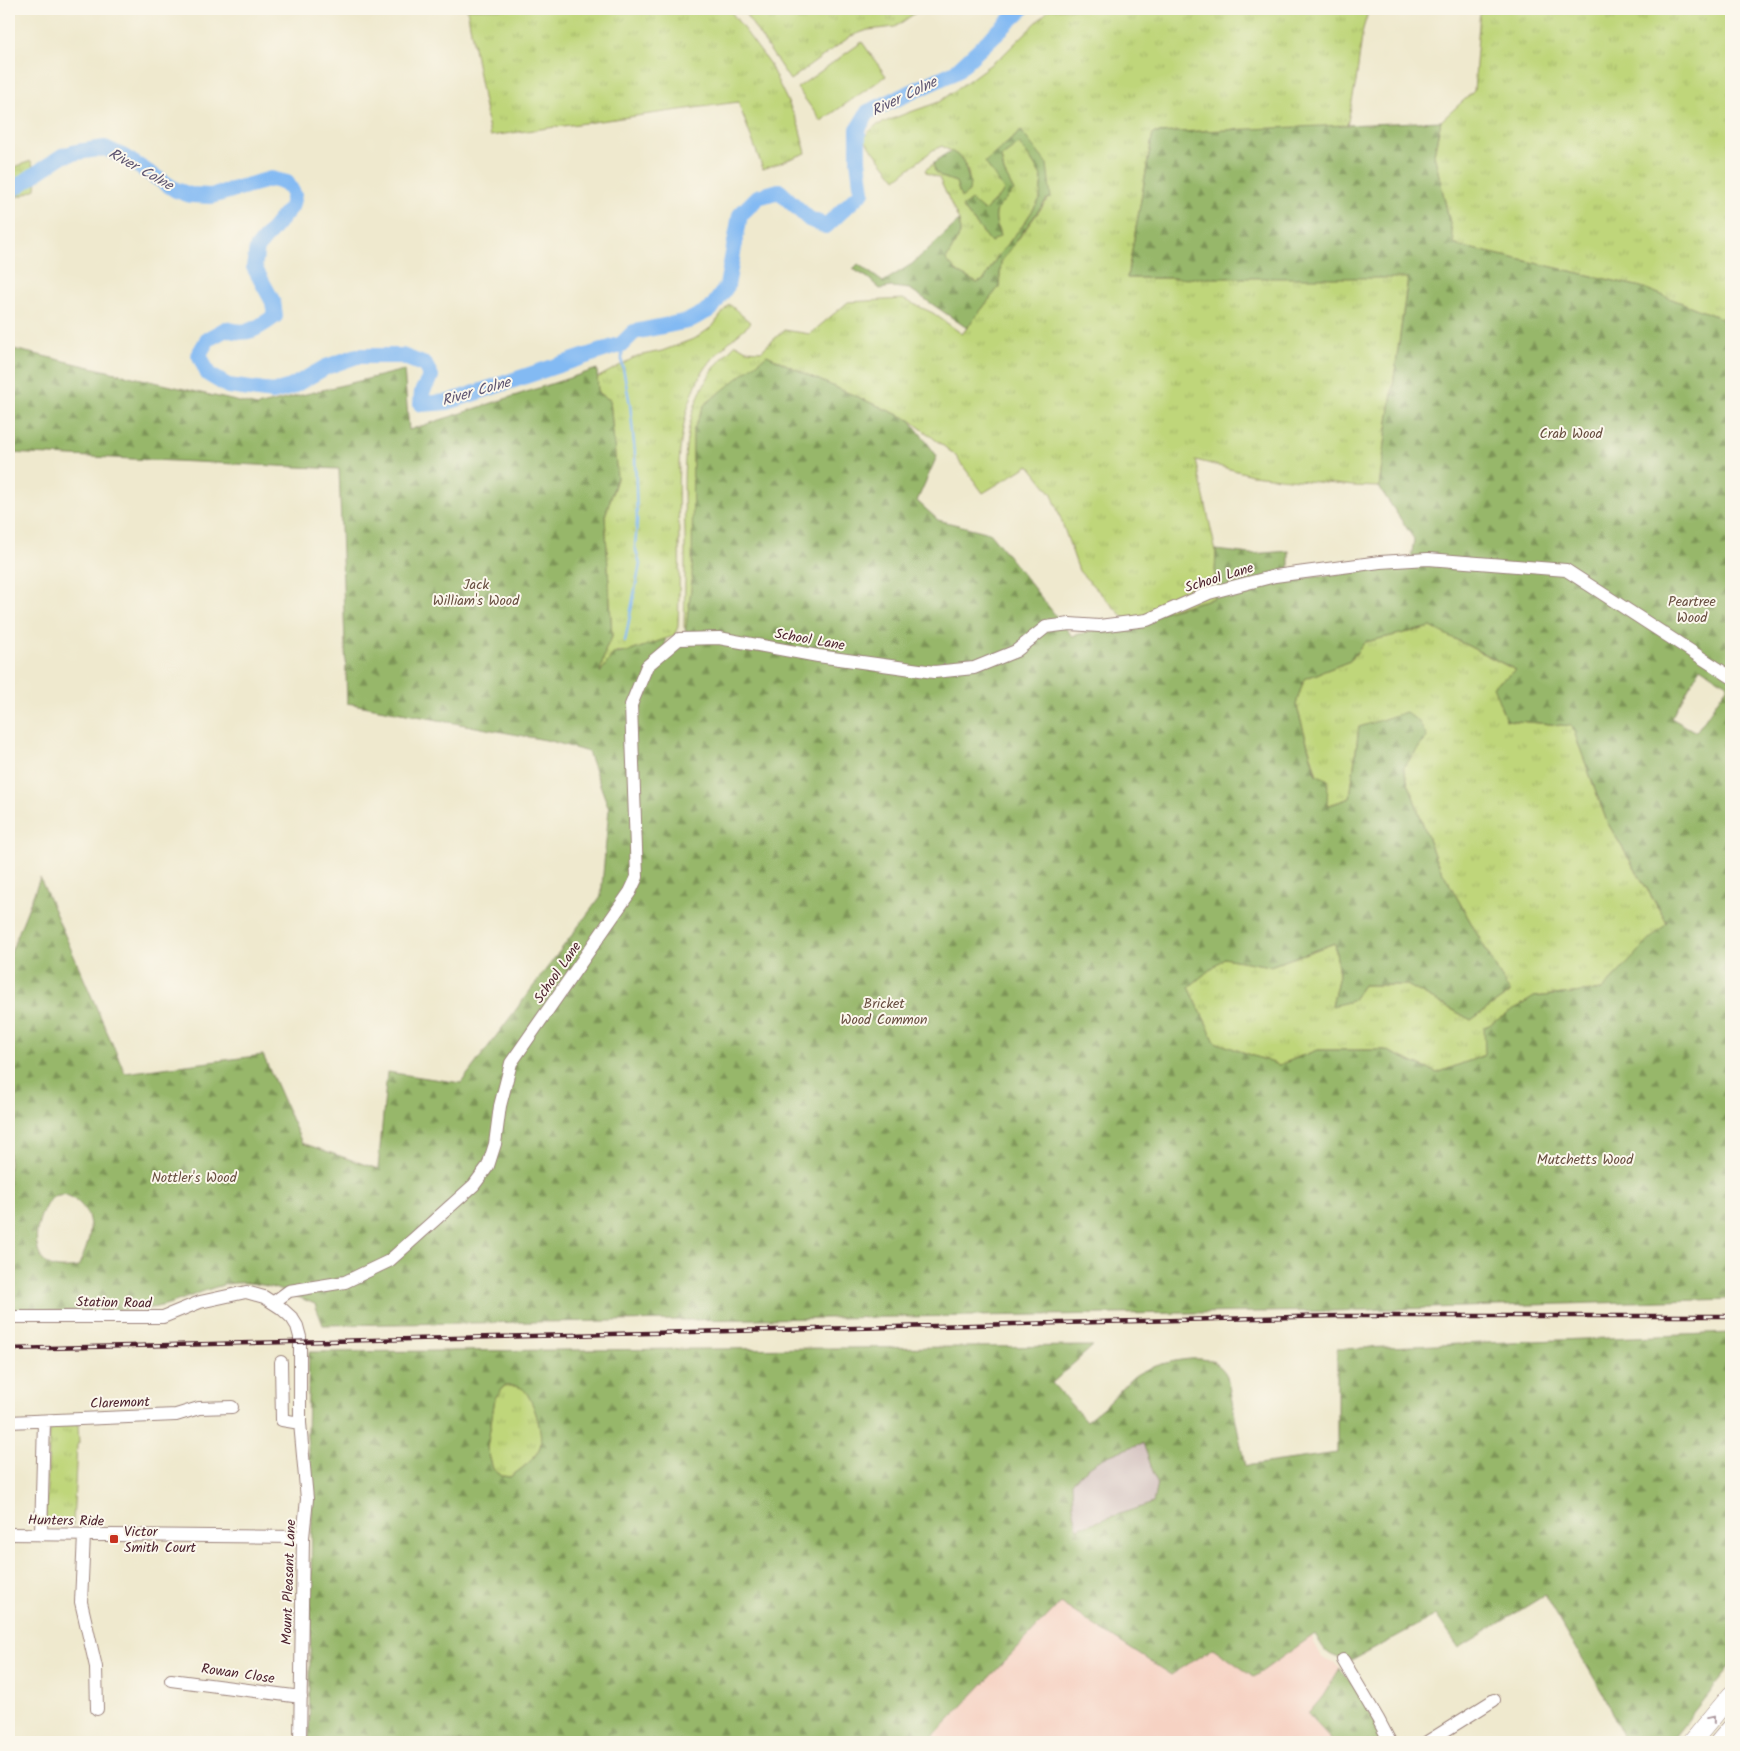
<svg xmlns="http://www.w3.org/2000/svg" width="1740" height="1751" font-family="Kalam,sans-serif">
<style>
.built{fill:#f6d2c3}
.industrial{fill:#d1bfbd}
.grass{fill:url(#grass-tufts);stroke:#847a52}
.forest{fill:url(#forest-firs);stroke:#706b4a;fill-rule:evenodd}
.green{fill:#bfd67a;stroke:#847a52}
.lines{fill:none;stroke-linecap:round;stroke-linejoin:round}
.stream{stroke:#83baf3;stroke-width:2.5}
.river{stroke:#83baf3;stroke-width:16}
.minor-casing{stroke:#9c847c;stroke-width:14}
.highway-casing{stroke:#9c847c;stroke-width:19}
.minor{stroke:#fff;stroke-width:12}
.highway{stroke:#fff;stroke-width:18}
.rail-casing{stroke:#4a1f2b;stroke-width:4.5}
.rail{stroke:#fbf7ec;stroke-width:2.5;stroke-dasharray:8;stroke-linecap:butt}
.oneway{stroke:#ae9aa0}
.poi-dot{fill:#c8321e;stroke:#fbf7ec;stroke-width:2}
.labels{text-anchor:middle;stroke-width:4;stroke-linejoin:round;paint-order:stroke}
.park-label{font-size:14px;fill:#674d3f;stroke:#fbf7ec}
.street-label{font-size:14px;fill:#4a1f2b;stroke:#fbf7ec}
.poi-label{font-size:14px;fill:#4a1f2b;stroke:#fbf7ec;text-anchor:start}
.water-label{font-size:15px;font-style:italic;fill:#5e5571;stroke:#fbf7ec}
</style>
<defs>
<pattern id="grass-tufts" width="24" height="20" patternUnits="userSpaceOnUse" patternTransform="scale(1.25)"><rect width="24" height="20" fill="#bfd67a"/><path d="M3 7l-1-3M5 7V3M7 7l1-3M15 17l-1-3M17 17v-4M19 17l1-3" fill="none" stroke="#a6b76a"/></pattern>
<pattern id="forest-firs" width="22" height="20" patternUnits="userSpaceOnUse" patternTransform="scale(1.25)"><rect width="22" height="20" fill="#97b76a"/><path d="M5 1l3.5 6h-7zM16 11l3.5 6h-7z" fill="#7d9457"/></pattern>
</defs>
<rect width="100%" height="100%" fill="#fbf7ec"/>
<filter id="ink" filterUnits="userSpaceOnUse"><feTurbulence type="fractalNoise" baseFrequency=".02" numOctaves="2"/><feDisplacementMap in="SourceGraphic" scale="10" xChannelSelector="R" yChannelSelector="G"/><feConvolveMatrix kernelMatrix="1 2 1 2 8 2 1 2 1" color-interpolation-filters="sRGB"/></filter>
<filter id="wash" filterUnits="userSpaceOnUse"><feTurbulence type="fractalNoise" baseFrequency=".0096" numOctaves="4" result="noise"/><feDisplacementMap in="SourceGraphic" scale="20" xChannelSelector="R" yChannelSelector="G"/><feGaussianBlur stdDeviation="1.12" result="paint"/><feColorMatrix in="noise" values="0 0 0 0 0 0 0 0 0 0 0 0 0 0 0 0 0 1.4 0 .05"/><feComposite in="paint" operator="in"/></filter>
<g filter="url(#wash)">
<rect width="100%" height="100%" fill="#efe9ce"/>
<path class="built" d="M1060 1603 1170 1675 1213 1648 1254 1677 1312 1636 1314 1643 1322 1658 1334 1663 1340 1668 1323 1696 1309 1714 1334 1742H928Z"/>
<path class="industrial" d="M1143 1443 1157 1483 1153 1503 1077 1528 1073 1505 1072 1483 1083 1470 1109 1455Z"/>
<path class="grass" d="M467 9H729L769 63 798 123 806 153 763 169 738 102 490 136Z
M742 9H921L895 27 868 30 851 36 790 80Z
M1050 9H1369L1363 29 1356 82 1347 126 1153 133 1127 278 1408 277 1379 487 1353 486 1252 475 1196 460 1216 552 1214 598 1127 621 1079 571 1052 494 1029 465 983 493 955 455 910 420 810 376 767 355 692 582 686 630 684 627C685 597 685 566 685 536 684 482 679 424 709 376 716 364 726 354 736 344L746 350 761 351 784 330 810 334 848 302 903 299 933 313 962 334 999 287 1001 262 1048 199 1051 198 1021 131 986 162 1004 190 1002 194 984 211 962 207 991 242 1000 236C991 210 996 209 1014 191L1004 172 1001 157 1019 143 1030 158 1042 177 1040 199 1023 225 997 257 984 280 977 283 957 272 946 260 960 234 959 221 939 178 927 173 925 170 933 164 935 171 942 177 956 182 961 197C973 181 970 176 962 158L942 146 933 150 896 179 863 138 875 126 902 115 939 102 1002 56Z
M1480 9H1731V322L1641 287 1455 245 1434 154 1441 121 1474 91Z
M31 161 35 172 9 184V169Z
M37 177 36 189 23 195 9 199V194L14 193Z
M729 304 751 323C731 340 707 359 696 385 675 434 678 487 679 539 680 569 679 598 678 627L674 636 628 652H617L599 674 606 648 612 637 605 516 617 479 610 400 598 393 597 378 637 356 662 351 696 338 713 326Z
M1431 627 1517 671 1506 720 1572 726 1607 822 1667 923 1602 990 1534 997 1485 1055 1437 1073 1385 1050H1317L1279 1065 1215 1042 1189 987 1224 958 1270 966 1335 943 1339 975 1332 1005 1352 1001 1363 985H1407L1471 1020 1510 993 1435 858 1403 768 1427 737 1359 727 1350 798 1326 806 1296 704 1304 679 1350 661 1365 642Z
M504 1386C510 1386 518 1385 523 1389 533 1397 545 1435 540 1447 535 1460 521 1469 510 1477L502 1476 493 1469 487 1448 495 1398Z
M78 1423 79 1443 77 1445 73 1525H61L51 1521 45 1520 50 1429 53 1426Z"/>
<path class="forest" d="M1441 121 1434 154 1455 245 1641 287 1731 322V1299L1330 1311 323 1325 315 1304C285 1292 256 1277 223 1285 196 1292 171 1307 143 1309 99 1312 53 1311 9 1310V957L40 878 125 1073 263 1055 302 1143 378 1169 387 1072 461 1083 601 896 609 809 588 752 551 741 347 703 339 469 9 453V348L257 406 404 370 409 430 597 369 598 393 610 400 617 477 605 516 612 637 606 648 600 673 613 654 628 652 665 639 666 652 684 641 692 582 693 431 704 405 767 355 810 376 910 420 937 456 917 501 938 520 990 533 1072 636 1214 598 1216 550 1251 554 1289 551V580L1410 565 1414 539 1379 487 1408 278H1127L1153 133ZM1431 627 1516 670 1493 686 1506 720 1572 726 1607 822 1667 922 1602 990 1534 997 1484 1028 1485 1055 1437 1073 1385 1050H1317L1279 1065 1215 1042 1189 987 1224 958 1270 966 1335 943 1339 975 1332 1006 1352 1001 1363 985H1407L1471 1020 1510 993 1435 858 1403 768 1427 737 1419 722 1406 712 1359 727 1350 798 1327 806 1328 780 1316 774 1296 704 1304 679 1350 661 1365 642ZM1701 667 1728 685 1696 732 1671 718ZM64 1194C68 1196 74 1198 78 1202 99 1220 88 1246 78 1267 69 1268 55 1270 47 1264 31 1252 36 1224 44 1209 46 1204 50 1200 54 1196Z
M1021 131 1047 164 1051 198 1047 199 1001 262 999 287 967 328 910 289 891 287 880 289 868 278 853 269 858 264 883 282 912 264 959 221 960 234 946 260 957 272 977 283 984 280 997 257 1023 225 1040 199 1042 177 1030 158 1019 144 1001 157 1004 172 1014 191C996 209 991 210 1000 236L991 242 962 207 971 200 984 211 1002 194 1004 190 985 162Z
M951 151 962 158 970 182 969 192 961 198 956 182 942 177 935 171 933 164 941 157Z
M1731 1333V1667L1670 1742H1625L1604 1695 1545 1595 1459 1648 1436 1615 1351 1661C1327 1655 1327 1655 1315 1634L1254 1677 1213 1648 1171 1675 1060 1603 928 1742H815L813 1737 804 1742H309L312 1504 307 1436 309 1352 1093 1346 1052 1383 1086 1421C1094 1414 1103 1408 1110 1401 1118 1393 1124 1385 1132 1378 1147 1365 1195 1353 1214 1362 1220 1366 1224 1370 1227 1376L1245 1466 1337 1453V1349ZM504 1386C510 1386 518 1385 523 1389 533 1397 544 1435 540 1447 535 1460 521 1469 510 1477L502 1476 493 1469 487 1448 495 1398ZM1143 1443 1157 1483 1153 1503 1077 1528 1073 1505 1072 1483C1093 1459 1114 1453 1143 1443Z
M1340 1668 1356 1688 1386 1742H1334L1308 1714 1323 1696Z"/>
<path class="green" d="M862 42 886 76 821 121 797 88Z"/>
<g class="lines">
<path class="stream" d="M622 344V363L630 404 635 454 637 521 635 547 640 564 625 641"/>
<path class="river" d="M9 190H12L62 156 77 152 105 148 124 157 176 190 190 195 211 196 271 179 287 183 294 195 291 207 257 248 254 267 273 302 275 316C257 329 248 336 226 329L208 339 199 354 208 374 228 386 273 392 291 387 326 367 357 356H402L425 365 431 376 422 392 421 404 448 402 622 344 634 332 688 321 711 309 727 286 740 215 758 197 779 191 809 219 826 226 862 192 858 160V129L868 112 955 72 1022 9"/>
</g>
</g>
<g filter="url(#ink)">
<g class="lines">
<defs>
<path id="minor" d="M274 1302 289 1291 345 1282 389 1261 474 1185 488 1166 495 1144 500 1106 511 1063 630 892 637 877 631 705 647 666 679 639 719 638 818 656 934 672 974 668 1016 651 1046 627 1070 624 1099 626 1147 620 1209 593 1275 576 1380 562 1428 559 1566 570 1731 677
M9 1317H163L200 1302 246 1292 264 1297 281 1308 292 1318 297 1326 300 1337V1423L307 1499 303 1537 300 1742
M281 1362 282 1420 300 1423
M9 1422 176 1415 199 1408 232 1407
M9 1534 303 1537
M41 1535 44 1421
M84 1535 81 1602 96 1667 97 1709
M1343 1660 1378 1719 1390 1742
M171 1680 301 1697
M1427 1742 1494 1700"/>
<path id="highway" d="M1692 1742 1731 1695
M1719 1742 1731 1728"/>
</defs>
<use href="#minor" class="minor-casing"/>
<use href="#highway" class="highway-casing"/>
<use href="#minor" class="minor"/>
<use href="#highway" class="highway"/>
<defs>
<path id="rail" d="M9 1349 1337 1316H1731"/>
</defs>
<use href="#rail" class="rail-casing"/>
<use href="#rail" class="rail"/>
</g>
<defs><path id="oneway-chevron" d="M-2-3.5L2.5 0L-2 3.5" fill="none" stroke-width="1.6" stroke-linecap="round" stroke-linejoin="round" transform="scale(1.25)"/></defs>
<use class="oneway" href="#oneway-chevron" transform="translate(1712 1719) rotate(-50)"/>
</g>
<rect class="poi-dot" x="109" y="1534" width="10" height="10" rx="2.5"/>
<g class="labels">
<g class="park-label">
<text x="1571" y="438">Crab Wood</text>
<text x="476" y="589">Jack<tspan x="476" dy="16">William's Wood</tspan></text>
<text x="1692" y="606">Peartree<tspan x="1692" dy="16">Wood</tspan></text>
<text x="884" y="1008">Bricket<tspan x="884" dy="16">Wood Common</tspan></text>
<text x="1585" y="1164">Mutchetts Wood</text>
<text x="194" y="1182">Nottler's Wood</text>
</g>
<g class="street-label">
<text transform="translate(1219 577) rotate(-17)" y="5">School Lane</text>
<text transform="translate(810 639) rotate(10)" y="5">School Lane</text>
<text transform="translate(557 972) rotate(-55)" y="5">School Lane</text>
<text transform="translate(114 1302) rotate(1)" y="5">Station Road</text>
<text transform="translate(120 1402) rotate(-2)" y="5">Claremont</text>
<text transform="translate(66 1520) rotate(1)" y="5">Hunters Ride</text>
<text transform="translate(288 1582) rotate(-88)" y="5">Mount Pleasant Lane</text>
<text transform="translate(238 1673) rotate(8)" y="5">Rowan Close</text>
</g>
<g class="poi-label">
<text x="124" y="1536">Victor<tspan x="124" dy="16">Smith Court</tspan></text>
</g>
<g class="water-label">
<text transform="translate(904 96) rotate(-26)" y="5">River Colne</text>
<text transform="translate(141 169) rotate(29)" y="5">River Colne</text>
<text transform="translate(476 391) rotate(-16)" y="5">River Colne</text>
</g>
</g>
<rect width="1740" height="1751" fill="none" stroke="#fbf7ec" stroke-width="30"/>
</svg>
